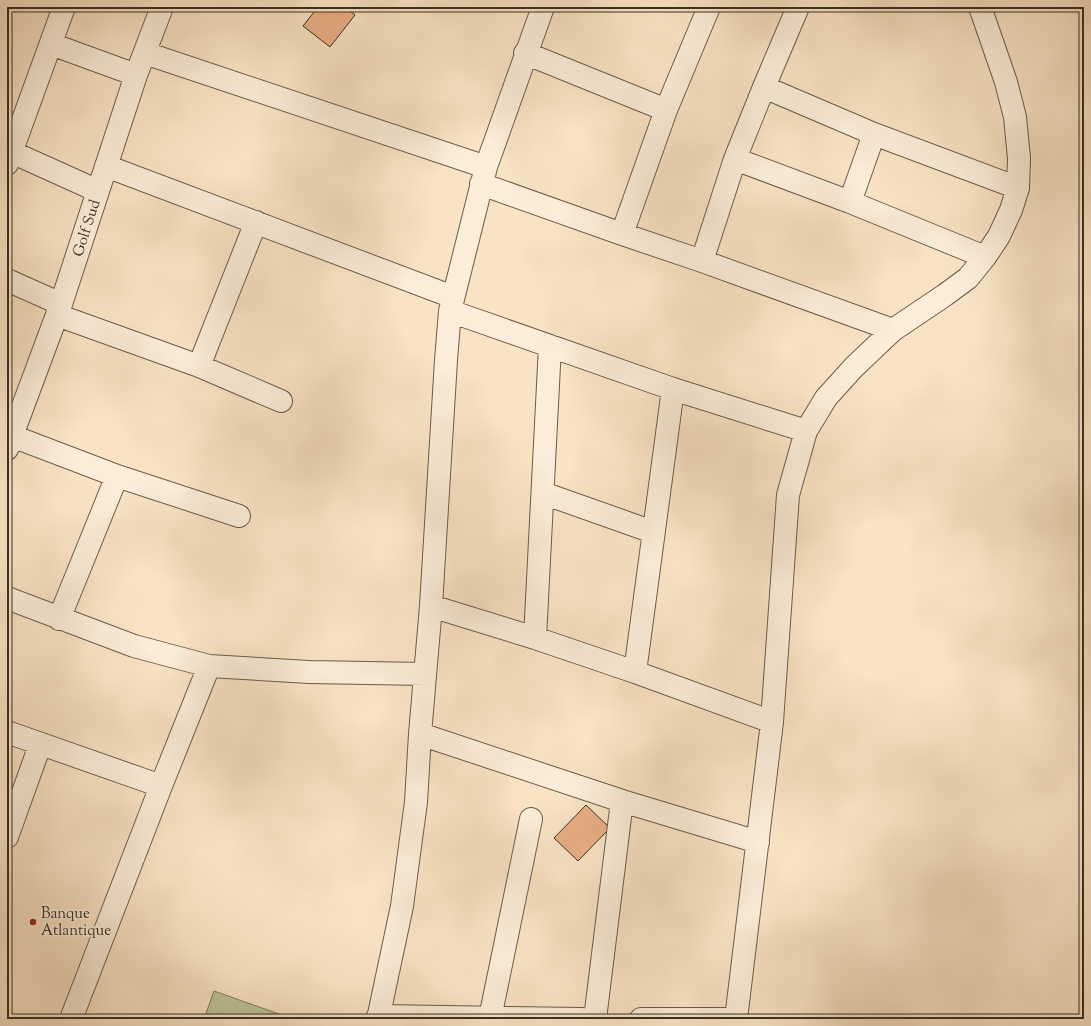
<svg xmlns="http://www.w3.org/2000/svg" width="1091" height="1026" font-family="'Sorts Mill Goudy',serif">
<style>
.green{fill:#bbc496;stroke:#7a7a5d}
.building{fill:#e9ae85;stroke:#392f24}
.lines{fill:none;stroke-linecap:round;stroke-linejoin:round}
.minor-casing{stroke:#695c4c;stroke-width:24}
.minor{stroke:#fbedd9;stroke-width:22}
.poi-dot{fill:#8f2418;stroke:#fbedd9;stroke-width:1.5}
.labels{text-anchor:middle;stroke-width:3.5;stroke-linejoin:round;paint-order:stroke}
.street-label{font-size:15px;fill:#392f24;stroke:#fbedd9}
.poi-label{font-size:15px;fill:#392f24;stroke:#fbedd9;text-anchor:start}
</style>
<rect width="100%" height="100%" fill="#f9e3c4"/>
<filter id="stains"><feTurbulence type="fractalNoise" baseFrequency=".005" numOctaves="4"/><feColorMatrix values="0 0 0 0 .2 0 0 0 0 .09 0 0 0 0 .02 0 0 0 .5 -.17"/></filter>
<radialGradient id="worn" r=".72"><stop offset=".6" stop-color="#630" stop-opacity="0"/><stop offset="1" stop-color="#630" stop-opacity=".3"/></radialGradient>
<path class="green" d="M214 991 293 1019H204Z"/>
<path class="building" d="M318 7H345L355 15 330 47 303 26Z
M586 805 610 828 578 861 554 838Z"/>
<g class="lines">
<defs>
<path id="minor" d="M51 44 136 75
M145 53 486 167
M525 53 666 110
M764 87 874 134 1018 188
M7 150 98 191
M735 159 850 202 985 257
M7 164 64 7
M106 166 453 297
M481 184 622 234 702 261 893 330
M850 202 874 134
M622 234 666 110 709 7
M702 261 735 159 764 87 798 7
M7 280 61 304
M450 311 673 389 806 431
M57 315 199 366 281 401
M199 366 256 222
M12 436 117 476 239 516
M7 449 61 304 136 75 162 7
M543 493 653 532
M7 598 134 646 209 666 309 672 425 674
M431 606 535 638 635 672 772 722
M59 619 117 476
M535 638 550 346
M635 672 673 389
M7 732 161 786
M420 734 622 801 758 842
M7 837 40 745
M378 1016 582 1019
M490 1018 531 819
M71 1019 161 786 209 666
M378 1019 402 906 416 802 420 734 431 606 446 360 450 311 486 167 543 7
M595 1019 622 801
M641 1019H736
M736 1019 772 722 788 495 806 431 826 398 854 367 893 330 945 295 968 278 985 257 999 236 1011 210 1018 188 1019 158 1015 117 1006 82 980 7"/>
</defs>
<use href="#minor" class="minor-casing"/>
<use href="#minor" class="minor"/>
</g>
<circle class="poi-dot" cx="33" cy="922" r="4"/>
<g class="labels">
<g class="street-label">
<text transform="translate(86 228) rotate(-72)" y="5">Golf Sud</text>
</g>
<g class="poi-label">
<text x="41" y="918">Banque<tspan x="41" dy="17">Atlantique</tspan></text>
</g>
</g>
<rect width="1091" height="1026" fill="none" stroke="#f9e3c4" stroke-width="24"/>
<rect x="8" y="8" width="1075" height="1010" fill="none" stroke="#392f24" stroke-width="2"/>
<rect x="12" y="12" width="1067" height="1002" fill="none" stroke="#392f24"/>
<rect width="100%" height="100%" filter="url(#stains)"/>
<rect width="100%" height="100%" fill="url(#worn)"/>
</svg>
